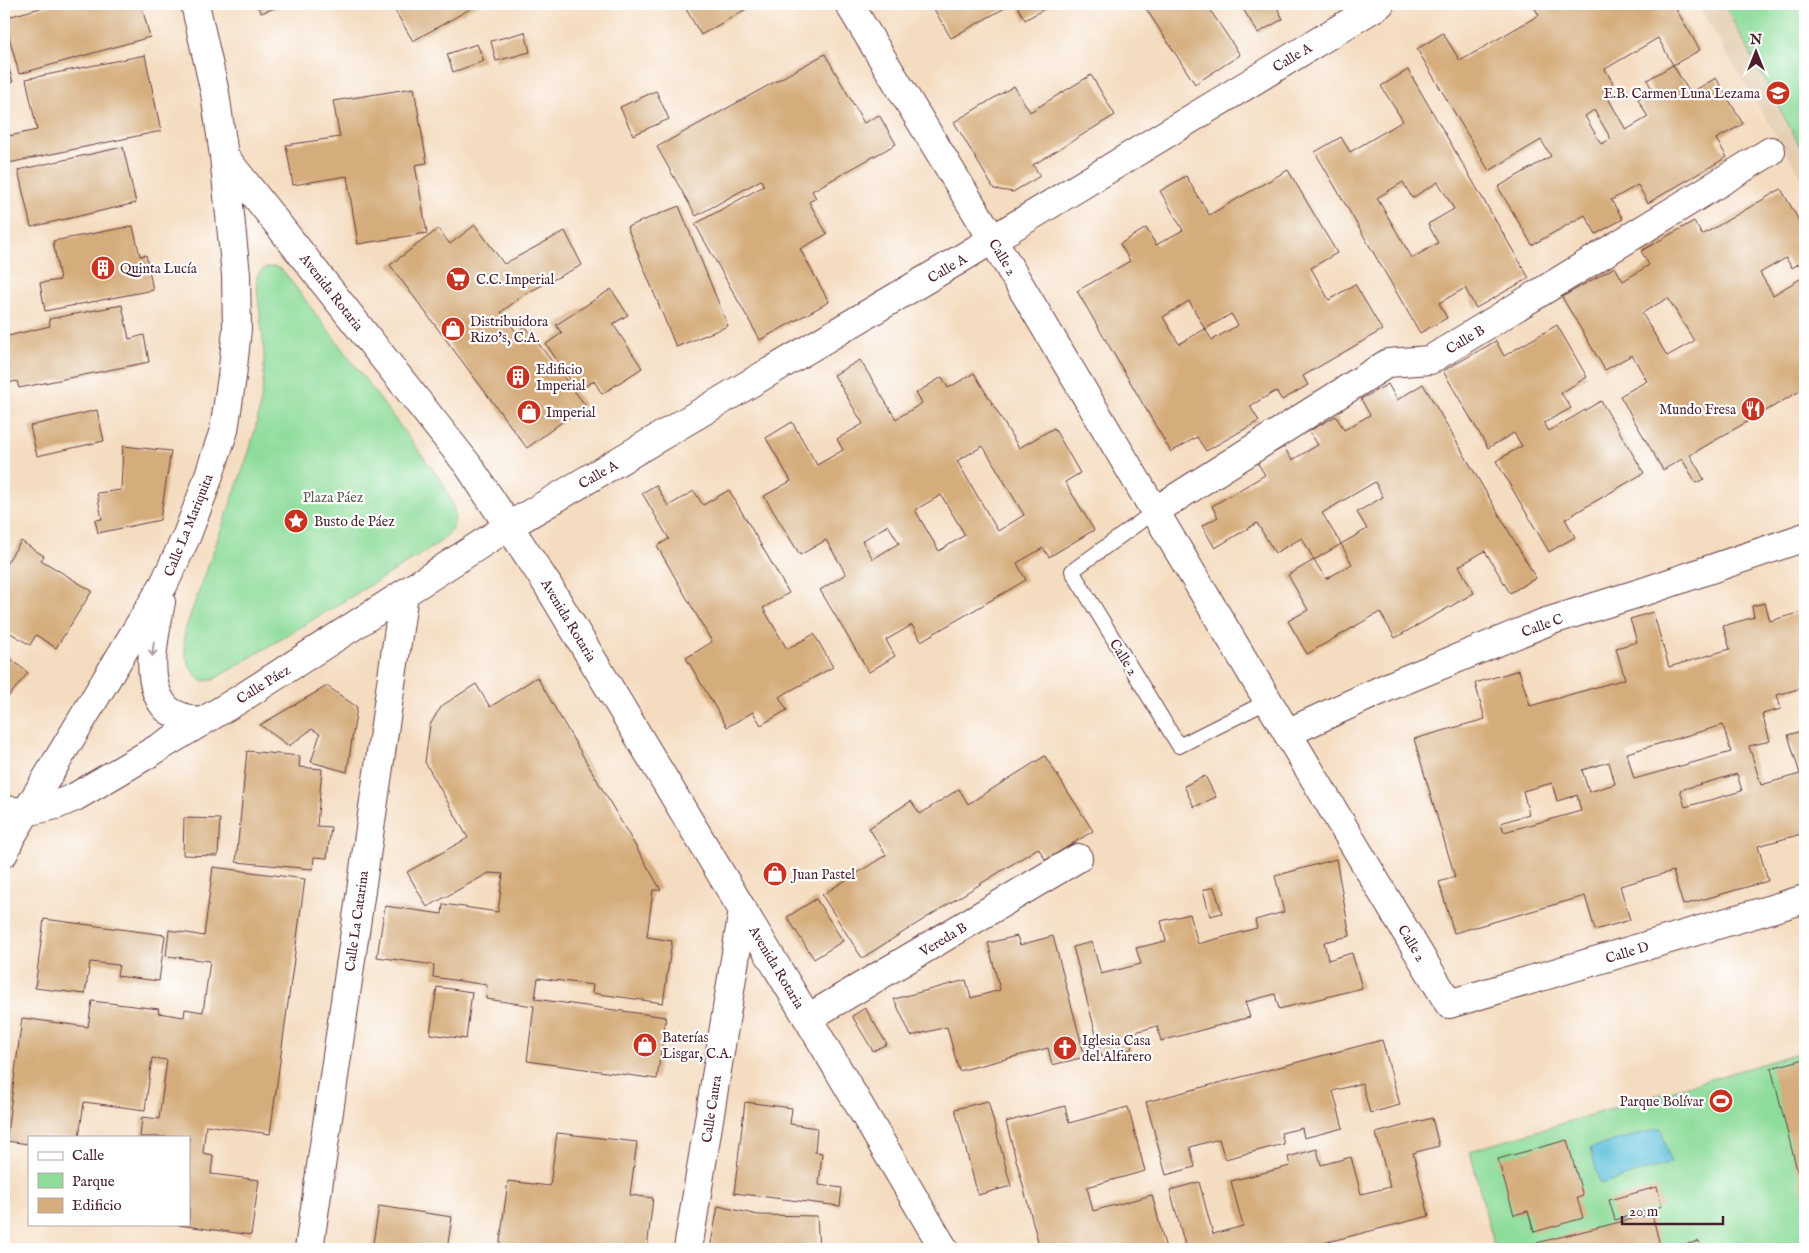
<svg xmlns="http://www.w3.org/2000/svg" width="1809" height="1253" font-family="'IM FELL English',serif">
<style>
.built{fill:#e2cdb1}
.green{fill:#8ddc9a;stroke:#6c7e62}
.water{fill:#5ec1dc;stroke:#547084}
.building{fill:#d5ad7d;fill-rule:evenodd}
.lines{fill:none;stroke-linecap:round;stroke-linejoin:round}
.lane-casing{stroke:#643b41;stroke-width:16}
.street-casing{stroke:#643b41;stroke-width:30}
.lane{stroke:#fff;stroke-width:14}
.street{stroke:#fff;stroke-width:28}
.oneway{stroke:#ae9aa0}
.labels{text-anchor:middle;stroke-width:4.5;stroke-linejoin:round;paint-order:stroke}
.street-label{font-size:14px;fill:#4a1f2b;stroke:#fff}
.poi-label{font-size:14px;fill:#4a1f2b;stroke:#fff;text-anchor:start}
.park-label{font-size:14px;fill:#5e584c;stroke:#fff}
</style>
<rect width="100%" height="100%" fill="#fff"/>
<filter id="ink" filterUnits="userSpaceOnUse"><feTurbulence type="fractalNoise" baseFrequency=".02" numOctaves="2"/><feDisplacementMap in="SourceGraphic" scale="10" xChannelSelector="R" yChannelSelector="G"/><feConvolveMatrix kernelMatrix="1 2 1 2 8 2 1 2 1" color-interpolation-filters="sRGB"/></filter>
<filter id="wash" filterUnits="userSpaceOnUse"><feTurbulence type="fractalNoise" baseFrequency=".0096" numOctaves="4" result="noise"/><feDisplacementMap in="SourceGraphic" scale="20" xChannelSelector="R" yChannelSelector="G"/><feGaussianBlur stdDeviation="1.12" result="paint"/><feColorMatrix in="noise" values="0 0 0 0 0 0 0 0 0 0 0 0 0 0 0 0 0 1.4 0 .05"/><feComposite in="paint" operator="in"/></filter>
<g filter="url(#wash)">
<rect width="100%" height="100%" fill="#f4dcc0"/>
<path class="built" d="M1697 4H1805V183Z"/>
<path class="green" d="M1724 4H1805V148L1802 150Z
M275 267 281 269 288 277 443 483C466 527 454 534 417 557L213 680 202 681C185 668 183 649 185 630L248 455C258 422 265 389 264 354 263 328 257 303 257 277 260 269 266 267 275 267Z
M1805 1051V1249H1495L1470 1151Z"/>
<path class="water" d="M1661 1128 1671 1163 1600 1184 1590 1148Z"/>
<g id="blocks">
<path class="building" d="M4 4H20L4 9Z
M55 4H141L150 37 19 74 4 18Z
M256 4H286L261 13Z
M391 4H479L413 41Z
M683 4H755L701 35Z
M931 4H1012L951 38Z
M1016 4H1053L1025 20Z
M1143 4H1206L1240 55 1195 84Z
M1240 4H1275L1283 19 1258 33Z
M1532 4H1673L1700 50 1673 65 1658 38 1605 69 1613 83 1603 89 1626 130 1648 117 1638 99 1653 91 1647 80 1673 65 1690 93 1716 78 1743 124 1716 139 1727 157 1648 203 1638 185 1611 200 1623 219 1596 234 1585 215 1532 245 1498 187 1551 156 1541 140 1489 171 1417 49 1443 33 1460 61 1539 15ZM1594 110 1611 139 1601 144 1585 116Z
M525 32 530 52 496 61 491 41Z
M477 44 484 61 453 72 447 54Z
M4 52 13 82 4 84Z
M825 54 864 123 879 115 896 144 812 191 816 198 809 202 827 234 800 249 829 302 760 340 695 224 764 186 761 180 696 216 657 147Z
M145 55 161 131 4 164V137L37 130 26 79Z
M1408 70 1529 278 1476 308 1465 288 1439 303 1447 318 1420 333 1315 152 1341 137 1350 152 1403 121 1381 86ZM1403 182 1412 198 1438 182 1454 209 1428 224 1438 243 1412 258 1377 198Z
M1091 75 1115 115 1033 165 1040 176 1013 192 994 189 954 122 1014 86 1030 112Z
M414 88 427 163 415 165 427 233 358 244 347 176 293 185 286 145 340 137 333 101Z
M656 91 669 119 633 135 620 107Z
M123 147 136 203 31 227 18 170Z
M1288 170 1337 253 1311 268 1329 300 1355 284 1382 330 1303 376 1308 385 1282 400 1276 391 1250 406 1259 421 1206 451 1197 437 1171 452 1077 291 1130 261 1120 244 1146 228 1156 245 1183 230 1160 191 1186 176 1209 215ZM1189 301 1205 329 1231 314 1238 325 1212 340 1205 329 1179 344 1163 317Z
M1781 189 1805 231V260L1792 268 1786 258 1760 273 1773 295 1805 276V388L1690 455 1704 479 1696 483 1682 459 1663 470 1620 396 1647 381 1632 355 1605 370 1562 297 1615 267 1623 281 1649 265 1641 251 1694 221 1702 235ZM1668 298 1694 341 1667 356 1642 313Z
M679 206 728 326 676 347 627 227Z
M475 225 504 264 565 231 582 265 527 293 501 312 517 333 525 326 585 405 527 448 390 265 438 229 450 244Z
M133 226 140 256 146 255 153 290 45 311 40 283 60 280 53 241Z
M611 289 628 315 613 324 642 368 602 394 594 381 578 391 546 344 562 333 556 325Z
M122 305 129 339 144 335 149 362 19 388 17 381 4 384V337L50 326 49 319Z
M1557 325 1587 377 1561 393 1571 408 1544 423 1549 431 1601 401 1644 473 1565 519 1575 537 1549 552 1496 461 1522 446 1514 433 1488 448 1443 371 1496 341 1504 356Z
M860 360 896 419 922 403 916 393 942 377 948 388 974 373 1019 448 1054 428 1080 473 1065 482 1094 530 1049 557 1043 548 1017 563 1026 580 921 641 912 625 886 640 895 656 869 672 820 590 846 574 826 540 800 555 764 496 791 481 766 438 792 422 817 465 843 450 837 439 863 424 834 375ZM983 446 1024 515 998 531 957 461ZM941 495 965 535 939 551 915 510ZM888 525 899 543 873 559 862 541Z
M1388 384 1397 400 1423 384 1536 578 1510 593 1485 551 1459 566 1474 593 1395 638 1380 612 1307 654 1288 621 1308 610 1288 575 1314 560 1326 579 1352 564 1341 544 1367 529 1357 512 1383 497 1375 482 1322 513 1341 544 1314 560 1302 538 1275 553 1257 523 1215 548 1202 526 1218 517 1212 506 1265 475 1257 462 1284 447 1292 460 1318 445 1309 431 1336 416 1344 430 1370 415 1361 399Z
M97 410 104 441 37 456 30 426Z
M123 446 171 451 160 520 98 533 95 520 102 519 97 493 121 490Z
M656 485 668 506 694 491 703 505 729 490 789 593 763 608 787 649 814 634 833 667 779 697 787 710 761 725 753 712 727 727 686 658 712 642 657 546 669 539 642 493Z
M21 541 44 556 41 560 92 591 56 648 36 635 30 645 4 629V567Z
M1765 603 1770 621 1805 611V687L1777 695 1781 709 1762 714 1770 741 1749 746 1761 785 1800 774 1788 735 1805 730V833L1758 846 1768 881 1683 905 1673 871 1620 886 1630 920 1595 930 1585 896 1454 933 1439 882 1455 877 1414 739 1485 719 1475 683 1519 670 1530 706 1625 679 1616 648 1637 642 1630 619 1653 612 1669 667 1730 649 1723 626 1754 617 1752 606ZM1723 725 1731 752 1634 779 1627 753ZM1609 762 1615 784 1589 792 1582 770ZM1737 774 1742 791 1685 807 1680 790ZM1552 783 1557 801 1577 795 1581 811 1504 832 1501 823 1529 814 1523 791Z
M4 653 28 673 4 702Z
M537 677 661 890H653L647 937 672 941 663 1003 592 993 593 985 538 978 535 999 666 1017 657 1079 527 1061 534 1006 486 999 487 985 433 977 434 965 377 957 385 906 442 914 443 904 498 912 503 874 489 873 427 907 407 872 468 838 425 762 430 725 437 713 443 705 476 684 490 707Z
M327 686 357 707 347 772 311 762 320 734 312 729 289 746 260 725Z
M247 751 300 756 299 767 322 769 317 826 331 827 327 858 314 857 313 869 236 862Z
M1045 756 1093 831 1046 860 1038 848 862 958 822 895 886 855 869 828 911 801 920 814 959 789 968 804Z
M1205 776 1216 797 1194 807 1184 786Z
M184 818 220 819 218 856 183 855Z
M1336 859 1350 936 1324 942 1328 960 1352 953 1362 988 1279 1009 1275 994 1245 1002 1250 1017 1161 1041 1157 1026 1128 1034 1132 1049 1102 1057 1073 947 1092 942 1101 974 1141 964 1136 948 1166 941 1161 921 1190 914 1198 944 1257 928 1255 920 1284 912 1275 876Z
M213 867 305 879 270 1134 206 1125 203 1153 213 1155 211 1174 259 1180 251 1235 179 1225 189 1224V1137H140L142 1117 159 1119 167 1060 152 1058 145 1110 84 1102 79 1137H29V1144L6 1141 22 1018 88 1027 92 1001 159 1009 158 1013 184 1017 185 1009 203 1012 210 961 166 956 169 930 204 936Z
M1214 887 1222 913 1210 916 1203 890Z
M816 899 843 941 814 959 787 917Z
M44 919 165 935 159 981 117 976 119 965 90 962 85 994 35 988Z
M1017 936 1020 945 1053 936 1085 1057 1052 1065 1048 1048 959 1071 947 1027 911 1036 894 999 966 980 971 998 1000 990 988 943Z
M437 987 472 992 466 1039 430 1034Z
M865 1008 887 1044 873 1051 852 1016Z
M1382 1040 1400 1105 1370 1113 1362 1083 1333 1091 1343 1128 1304 1138 1302 1128 1281 1133 1284 1144 1225 1159 1219 1139 1190 1147 1195 1167 1166 1175 1146 1102Z
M1805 1059V1201L1771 1068Z
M988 1101 1011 1186 978 1195 955 1109Z
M745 1102 792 1108 790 1124 817 1128 815 1152 822 1153 819 1185 842 1188 840 1206 734 1193Z
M1065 1106 1069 1123 1128 1107 1145 1171 1087 1187 1093 1211 1152 1195 1166 1249H1040L1006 1122Z
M1432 1118 1439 1146 1413 1153 1429 1216 1312 1246V1249H1186L1170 1190 1199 1182 1213 1234 1243 1226 1231 1181 1290 1166 1288 1157 1317 1149 1321 1165 1351 1157 1361 1194 1390 1187 1376 1133Z
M557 1133 637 1142 630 1195 653 1198 647 1249H499L508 1181 550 1186Z
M1567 1140 1583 1196 1577 1198 1583 1218 1534 1232 1528 1211 1514 1215 1498 1159Z
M1657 1187 1662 1206 1615 1220 1609 1200Z
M379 1206 452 1217 447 1249H372Z
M718 1206 758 1215 817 1216 819 1249H710Z
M1652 1214 1661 1249H1533L1532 1244Z
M1699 1241 1701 1249H1669Z"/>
</g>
</g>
<g filter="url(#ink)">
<use href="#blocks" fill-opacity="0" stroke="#643b41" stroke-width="1"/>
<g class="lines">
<defs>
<path id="lane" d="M1155 511 1072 571 1179 746 1268 701"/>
<path id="street" d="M849 4 993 240 1449 1004 1805 899
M224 156 468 465 547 584 826 1049 944 1249
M1155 511 1388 363 1430 360 1771 151
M161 602C155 633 142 683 167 709 175 716 189 719 199 723
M1287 733 1390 686 1546 622 1649 590 1805 537
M4 810 26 812 56 805 75 797 128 766 240 699 509 526 957 261 1380 4
M4 853 11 837 164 584 187 535 204 490 224 430 232 377 237 329 236 275 224 156 215 93 195 4
M808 1018 1078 858
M309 1249 404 594
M688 1249 743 910"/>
</defs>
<use href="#lane" class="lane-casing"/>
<use href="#street" class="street-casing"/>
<use href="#lane" class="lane"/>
<use href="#street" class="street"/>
</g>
<defs><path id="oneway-shaft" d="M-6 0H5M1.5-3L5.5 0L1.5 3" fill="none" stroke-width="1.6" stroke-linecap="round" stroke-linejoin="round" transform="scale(1.25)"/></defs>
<use class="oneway" href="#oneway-shaft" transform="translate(153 649) rotate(96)"/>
</g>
<defs>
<symbol id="school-disc" viewBox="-11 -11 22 22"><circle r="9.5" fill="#c8321e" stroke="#fff"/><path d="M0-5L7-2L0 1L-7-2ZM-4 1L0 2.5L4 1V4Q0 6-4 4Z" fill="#fff"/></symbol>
<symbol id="building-disc" viewBox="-11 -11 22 22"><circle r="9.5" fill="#c8321e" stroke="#fff"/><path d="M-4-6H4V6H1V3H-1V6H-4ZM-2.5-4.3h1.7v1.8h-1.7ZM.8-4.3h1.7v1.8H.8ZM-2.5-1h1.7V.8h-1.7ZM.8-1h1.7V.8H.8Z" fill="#fff"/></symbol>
<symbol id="supermarket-disc" viewBox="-11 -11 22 22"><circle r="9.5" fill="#c8321e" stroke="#fff"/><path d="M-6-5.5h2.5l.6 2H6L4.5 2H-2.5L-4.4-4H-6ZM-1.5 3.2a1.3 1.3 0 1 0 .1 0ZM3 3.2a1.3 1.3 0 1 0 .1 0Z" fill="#fff"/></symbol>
<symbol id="shop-disc" viewBox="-11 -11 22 22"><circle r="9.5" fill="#c8321e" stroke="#fff"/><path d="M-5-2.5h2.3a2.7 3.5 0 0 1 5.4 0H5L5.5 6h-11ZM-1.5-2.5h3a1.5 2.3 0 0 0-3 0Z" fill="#fff"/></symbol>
<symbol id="restaurant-disc" viewBox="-11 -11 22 22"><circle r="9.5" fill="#c8321e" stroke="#fff"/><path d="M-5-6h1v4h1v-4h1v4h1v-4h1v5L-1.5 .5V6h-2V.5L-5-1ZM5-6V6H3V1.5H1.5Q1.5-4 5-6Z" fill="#fff"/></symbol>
<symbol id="sight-disc" viewBox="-11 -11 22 22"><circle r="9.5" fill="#c8321e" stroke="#fff"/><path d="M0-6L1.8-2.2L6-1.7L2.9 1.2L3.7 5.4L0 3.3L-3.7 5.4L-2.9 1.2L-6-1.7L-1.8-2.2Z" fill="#fff"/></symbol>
<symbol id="church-disc" viewBox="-11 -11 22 22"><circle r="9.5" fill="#c8321e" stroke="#fff"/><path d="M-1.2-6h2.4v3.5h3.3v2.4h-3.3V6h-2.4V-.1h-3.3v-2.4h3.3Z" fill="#fff"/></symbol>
<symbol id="stadium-disc" viewBox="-11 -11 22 22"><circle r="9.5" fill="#c8321e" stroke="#fff"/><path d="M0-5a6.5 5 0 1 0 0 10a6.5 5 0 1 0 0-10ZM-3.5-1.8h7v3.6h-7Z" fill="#fff"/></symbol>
</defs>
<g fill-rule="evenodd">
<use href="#school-disc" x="1764" y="79" width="28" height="28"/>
<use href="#building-disc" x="89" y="254" width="28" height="28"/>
<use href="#supermarket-disc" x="444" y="265" width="28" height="28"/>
<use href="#shop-disc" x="439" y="315" width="28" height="28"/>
<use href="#building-disc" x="504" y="363" width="28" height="28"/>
<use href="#restaurant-disc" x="1739" y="395" width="28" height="28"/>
<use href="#shop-disc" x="515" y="398" width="28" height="28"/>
<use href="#sight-disc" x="282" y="507" width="28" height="28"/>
<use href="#shop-disc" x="761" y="860" width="28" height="28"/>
<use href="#shop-disc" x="631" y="1031" width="28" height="28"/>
<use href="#church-disc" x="1051" y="1034" width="28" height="28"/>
<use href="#stadium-disc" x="1707" y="1087" width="28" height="28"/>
</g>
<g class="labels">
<g class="street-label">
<text transform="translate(1292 57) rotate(-31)" y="5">Calle A</text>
<text transform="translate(1003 257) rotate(59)" y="5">Calle 2</text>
<text transform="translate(947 268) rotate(-31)" y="5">Calle A</text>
<text transform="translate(332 292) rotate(52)" y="5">Avenida Rotaria</text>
<text transform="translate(1465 339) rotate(-31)" y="5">Calle B</text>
<text transform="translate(598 474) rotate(-30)" y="5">Calle A</text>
<text transform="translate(188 525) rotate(-68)" y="5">Calle La Mariquita</text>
<text transform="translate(569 620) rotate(59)" y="5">Avenida Rotaria</text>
<text transform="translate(1542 625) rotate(-20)" y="5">Calle C</text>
<text transform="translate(1124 657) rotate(58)" y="5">Calle 2</text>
<text transform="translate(263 684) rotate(-32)" y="5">Calle Páez</text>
<text transform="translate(356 921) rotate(-82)" y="5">Calle La Catarina</text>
<text transform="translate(943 939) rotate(-31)" y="5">Vereda B</text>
<text transform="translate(1412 943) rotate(59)" y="5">Calle 2</text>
<text transform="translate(1627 952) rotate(-17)" y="5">Calle D</text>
<text transform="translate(777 967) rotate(59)" y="5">Avenida Rotaria</text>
<text transform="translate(711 1109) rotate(-81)" y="5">Calle Caura</text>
</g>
<g class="poi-label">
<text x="1760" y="98" text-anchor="end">E.B. Carmen Luna Lezama</text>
<text x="120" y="273">Quinta Lucía</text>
<text x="476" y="284">C.C. Imperial</text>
<text x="470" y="326">Distribuidora<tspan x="470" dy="16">Rizo's, C.A.</tspan></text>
<text x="536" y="374">Edificio<tspan x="536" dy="16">Imperial</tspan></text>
<text x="1736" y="414" text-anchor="end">Mundo Fresa</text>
<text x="546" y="417">Imperial</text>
<text x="314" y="526">Busto de Páez</text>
<text x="792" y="879">Juan Pastel</text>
<text x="662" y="1042">Baterías<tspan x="662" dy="16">Lisgar, C.A.</tspan></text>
<text x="1082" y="1045">Iglesia Casa<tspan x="1082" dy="16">del Alfarero</tspan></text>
<text x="1704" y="1106" text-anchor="end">Parque Bolívar</text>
</g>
<g class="park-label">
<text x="333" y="502">Plaza Páez</text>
</g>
</g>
<rect width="1809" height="1253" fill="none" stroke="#fff" stroke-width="20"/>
<rect x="28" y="1136" width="162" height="90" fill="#ffffff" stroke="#b7a5aa"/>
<rect x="38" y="1152" width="25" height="8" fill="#ffffff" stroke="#b7a5aa"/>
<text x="72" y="1160" font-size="15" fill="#4a1f2b">Calle</text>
<rect x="38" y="1173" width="25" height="15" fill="#8ddc9a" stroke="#b7a5aa"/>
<text x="72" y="1186" font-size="15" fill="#4a1f2b">Parque</text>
<rect x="38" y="1198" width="25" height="15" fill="#d5ad7d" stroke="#b7a5aa"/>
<text x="72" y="1210" font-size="15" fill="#4a1f2b">Edificio</text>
<g transform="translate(1756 52)" stroke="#ffffff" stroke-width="4" paint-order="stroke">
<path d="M0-4L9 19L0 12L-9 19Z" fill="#4a1f2b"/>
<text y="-8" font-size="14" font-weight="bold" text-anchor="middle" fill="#4a1f2b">N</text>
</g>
<path d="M1622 1216v8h101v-8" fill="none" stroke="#4a1f2b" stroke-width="2.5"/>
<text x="1629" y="1216" font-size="15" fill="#4a1f2b" stroke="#ffffff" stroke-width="4" paint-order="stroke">20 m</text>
</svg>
